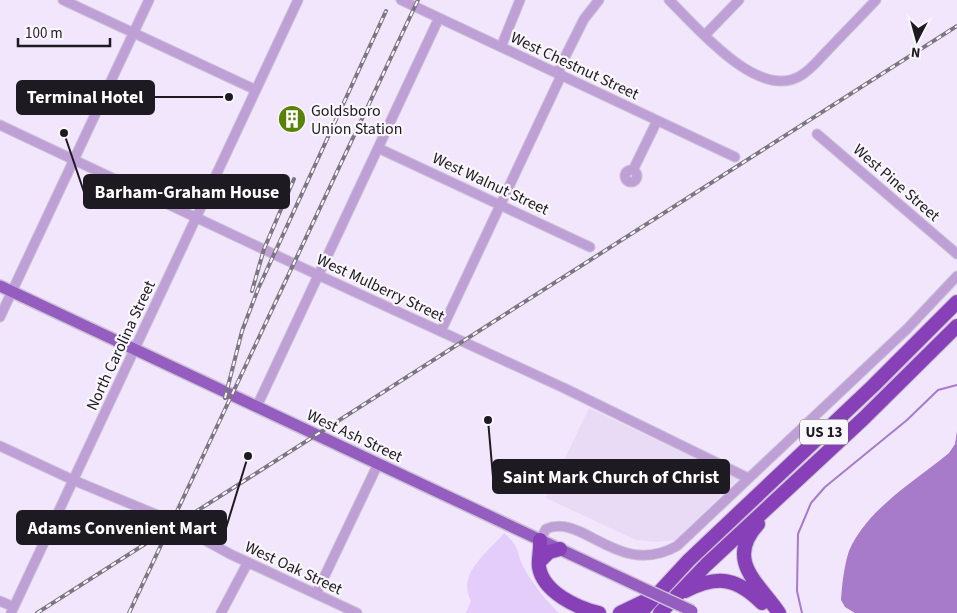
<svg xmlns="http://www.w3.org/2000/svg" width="957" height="613" font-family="'Source Sans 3',sans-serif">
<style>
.built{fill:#e9daf6}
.green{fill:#e5cdfb}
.water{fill:#a77aca}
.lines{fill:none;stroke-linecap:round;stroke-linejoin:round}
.stream{stroke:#a77aca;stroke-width:2}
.minor-casing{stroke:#cbc1d4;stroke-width:11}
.major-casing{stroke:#cbc1d4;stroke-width:14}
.highway-casing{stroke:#cbc1d4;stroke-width:16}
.minor{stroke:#bea0d7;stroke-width:9}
.major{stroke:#965dc1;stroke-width:11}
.highway{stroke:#8840b8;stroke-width:14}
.rail-casing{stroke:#7c7582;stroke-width:4}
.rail{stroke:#faf7fc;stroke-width:2;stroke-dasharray:5.5;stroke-linecap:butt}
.major-bridge-casing{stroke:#cbc1d4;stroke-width:14;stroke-linecap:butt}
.major-bridge{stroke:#965dc1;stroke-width:11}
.labels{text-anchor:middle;stroke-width:4.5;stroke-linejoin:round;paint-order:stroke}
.shield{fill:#faf7fc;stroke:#605c63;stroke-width:1}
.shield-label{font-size:15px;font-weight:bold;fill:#1e1a21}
.street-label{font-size:16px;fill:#1e1a21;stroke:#faf7fc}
.poi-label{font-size:16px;fill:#1e1a21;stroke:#faf7fc;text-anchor:start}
.leader{fill:none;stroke:#1e1a21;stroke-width:2}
.callout-dot{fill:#1e1a21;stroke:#faf7fc;stroke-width:2}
.callout{fill:#1e1a21;stroke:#1e1a21;stroke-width:2}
.callout-label{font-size:18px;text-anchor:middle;font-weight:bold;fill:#fff}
</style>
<rect width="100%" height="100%" fill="#f1e6fb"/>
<path class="built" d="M589 408 738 479 675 540 657 542 636 540 546 498Z"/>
<path class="green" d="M504 533C522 549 515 552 525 570 534 585 546 601 559 613H466L471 601C456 573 489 552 504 533Z"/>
<path class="water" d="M957 431V613H855L845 607 841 600C842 585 844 566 849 551 867 509 915 481 949 453L955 444Z"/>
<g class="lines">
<path class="stream" d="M802 613 797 591 798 534 811 503 825 487 907 420 938 390 957 385"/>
<defs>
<path id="minor" d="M63 0 256 90
M401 0 735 157
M669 0C697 27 758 101 800 76 811 70 819 59 828 50 844 33 860 17 876 0
M705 35 739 0
M501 47 520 0
M0 125 318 275 564 388 748 478
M817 134 957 254
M378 148 590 247
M625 176a6 6 0 1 1 12 0a6 6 0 1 1-12 0Z
M633 170 657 121
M0 317 149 0
M441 331 561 76 559 69 584 19 599 0
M257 406 439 18
M0 446 73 480 167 519
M192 533 230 554 357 613
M540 540 546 529C583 512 618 579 677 546L907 329 957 276
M316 594 378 464
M0 601 14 607
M11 613 298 0
M221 613 248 562"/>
<path id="major" d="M0 286 636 585"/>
<path id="highway" d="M758 524C724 561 760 584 779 613
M540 540C541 549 538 558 539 567 543 592 577 608 599 613
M539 562 549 552 560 549
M685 591C717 575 736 577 762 603
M620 613 647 600
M640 613 689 560 873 386 957 302
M660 613 706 565 863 419 957 326"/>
</defs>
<use href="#minor" class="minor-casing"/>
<use href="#major" class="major-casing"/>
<use href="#highway" class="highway-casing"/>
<use href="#minor" class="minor"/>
<use href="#major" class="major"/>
<use href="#highway" class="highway"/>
<defs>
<path id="rail" d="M252 291 264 249 294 179
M225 398 242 331 258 289 386 11
M37 613 957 26
M129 613 418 0"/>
</defs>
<use href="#rail" class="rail-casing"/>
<use href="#rail" class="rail"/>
<defs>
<path id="major-bridge" d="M636 585 692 611"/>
</defs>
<use href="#major-bridge" class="major-bridge-casing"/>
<use href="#major-bridge" class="major-bridge"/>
</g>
<defs>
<symbol id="building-disc" viewBox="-11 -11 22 22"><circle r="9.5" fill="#588208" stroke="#faf7fc"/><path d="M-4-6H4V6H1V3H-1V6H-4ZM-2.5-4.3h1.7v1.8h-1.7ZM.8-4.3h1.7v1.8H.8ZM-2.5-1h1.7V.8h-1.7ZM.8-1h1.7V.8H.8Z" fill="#fff"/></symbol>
</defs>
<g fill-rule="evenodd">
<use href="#building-disc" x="276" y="103" width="32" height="32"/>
</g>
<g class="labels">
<rect class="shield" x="800" y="419.5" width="48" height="25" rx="4"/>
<g class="shield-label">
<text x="824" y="437">US 13</text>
</g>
<g class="street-label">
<text transform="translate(575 65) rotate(25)" y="6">West Chestnut Street</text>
<text transform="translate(897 182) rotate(41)" y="6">West Pine Street</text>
<text transform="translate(491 183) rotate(25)" y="6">West Walnut Street</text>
<text transform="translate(381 287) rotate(25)" y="6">West Mulberry Street</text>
<text transform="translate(120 345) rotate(-65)" y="6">North Carolina Street</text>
<text transform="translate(355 435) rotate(25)" y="6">West Ash Street</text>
<text transform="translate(294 567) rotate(25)" y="6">West Oak Street</text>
</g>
<g class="poi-label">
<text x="311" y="116">Goldsboro<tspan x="311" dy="18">Union Station</tspan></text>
</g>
</g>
<path class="leader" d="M229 97L154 97M64 133L84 192M488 420L493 477M248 456L226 528"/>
<g class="callout-dot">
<circle cx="229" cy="97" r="5"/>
<circle cx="64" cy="133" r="5"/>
<circle cx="488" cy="420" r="5"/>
<circle cx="248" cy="456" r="5"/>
</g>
<g class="callout">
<rect x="17" y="81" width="137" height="33" rx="5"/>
<rect x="84" y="175" width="205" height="33" rx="5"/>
<rect x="493" y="460" width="236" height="33" rx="5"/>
<rect x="17" y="511" width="209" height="33" rx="5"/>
</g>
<g class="callout-label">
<text x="85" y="103">Terminal Hotel</text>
<text x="187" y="198">Barham-Graham House</text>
<text x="611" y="483">Saint Mark Church of Christ</text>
<text x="122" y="534">Adams Convenient Mart</text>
</g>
<g transform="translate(917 40) rotate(186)" stroke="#faf7fc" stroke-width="4" paint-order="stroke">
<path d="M0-4L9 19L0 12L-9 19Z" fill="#1e1a21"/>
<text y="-8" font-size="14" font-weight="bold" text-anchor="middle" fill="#1e1a21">N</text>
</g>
<path d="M18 38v8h92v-8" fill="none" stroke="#1e1a21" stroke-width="2.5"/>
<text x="25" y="38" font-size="15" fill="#1e1a21" stroke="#faf7fc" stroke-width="4" paint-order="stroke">100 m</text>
</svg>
